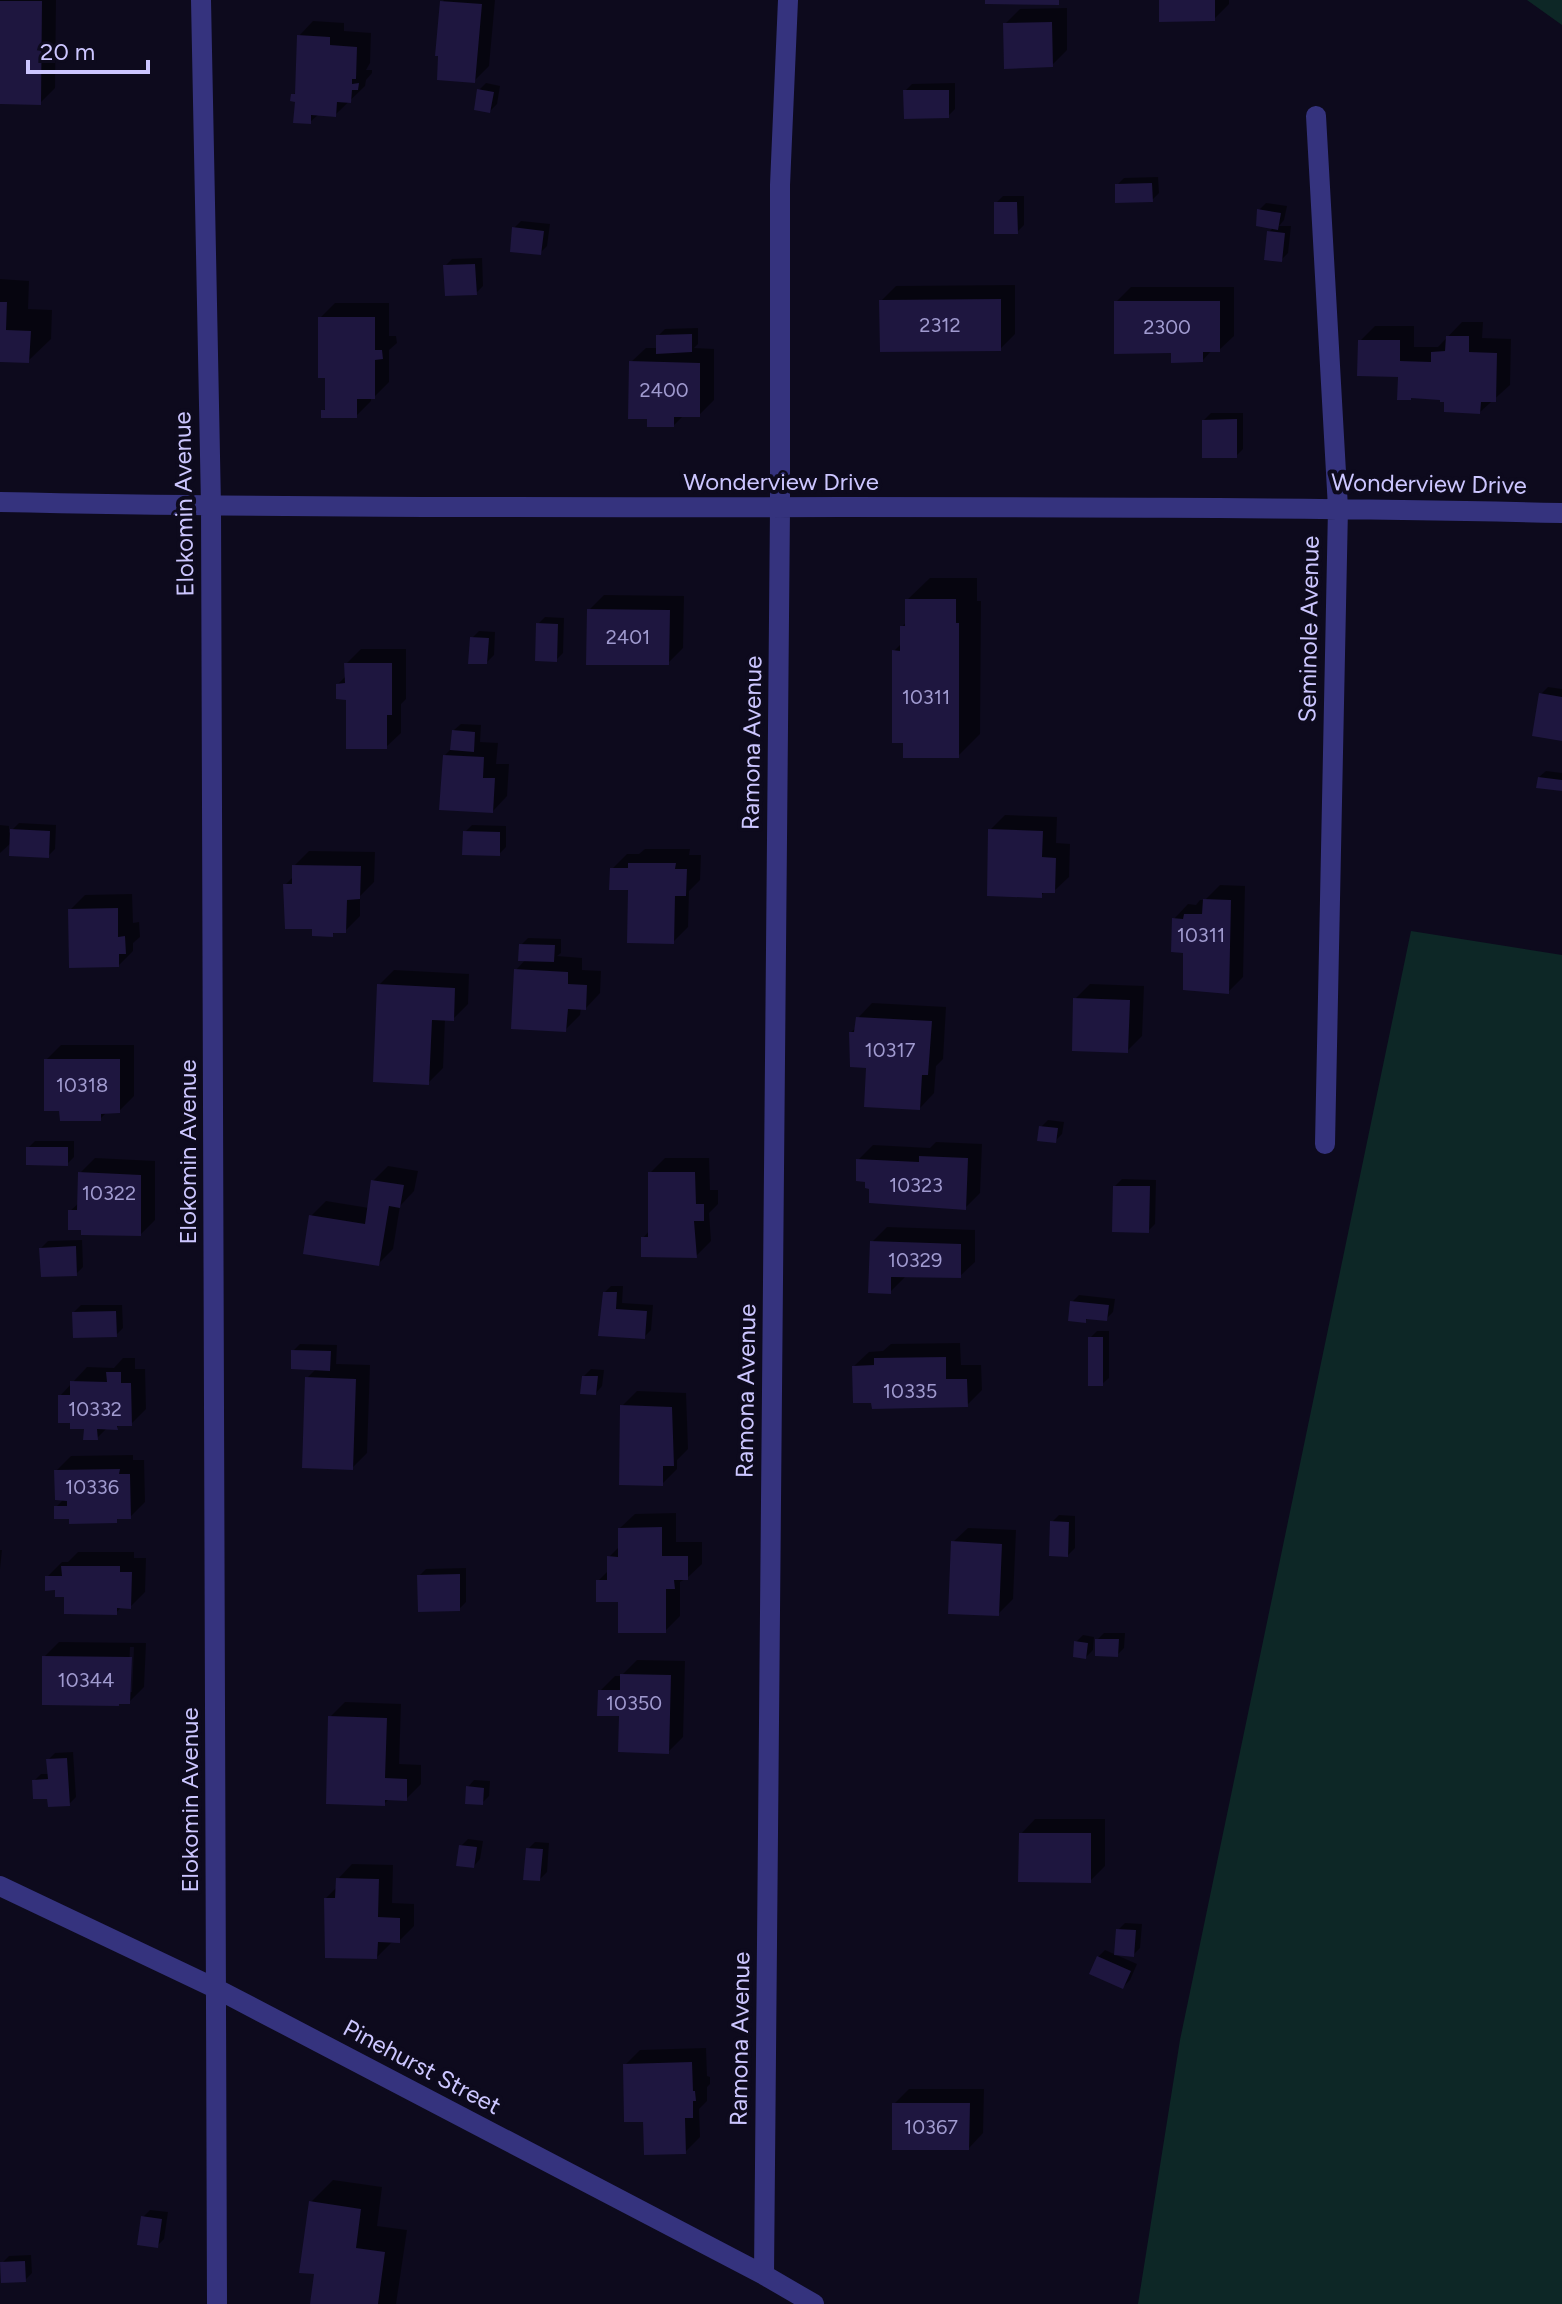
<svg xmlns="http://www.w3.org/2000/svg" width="1562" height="2304" font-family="Figtree,sans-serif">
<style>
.green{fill:#0d2726}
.shadow{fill:#0007;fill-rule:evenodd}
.building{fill:#1e163f}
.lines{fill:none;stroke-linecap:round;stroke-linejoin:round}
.service{stroke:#35337e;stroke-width:20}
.minor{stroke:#35337e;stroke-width:20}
.labels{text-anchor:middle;stroke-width:8;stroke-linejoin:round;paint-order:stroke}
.number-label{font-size:20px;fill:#a09acf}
.street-label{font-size:24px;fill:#ccc6ff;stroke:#0d0a1d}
</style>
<rect width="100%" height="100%" fill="#0d0a1d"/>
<path class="green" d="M1527 0H1562V25Z
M1411 931 1562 955V2304H1138L1180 2040Z"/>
<path class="shadow" d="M0 0H56L55 88 40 103 0 102Z
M444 0H495L489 66 474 81 442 2Z
M1161 0H1229V4L1214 19Z
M1067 8V50L1052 65 1005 24 1020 9Z
M313 21 344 23V31L371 33 370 63 366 70H372V73L366 80 365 86 335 115 319 114 310 122 293 95 297 91 299 36Z
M486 83 500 86 497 104 490 111 479 90Z
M955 83V109L948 116 905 91 912 84Z
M1158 177 1159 193 1152 200 1117 185 1124 178Z
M1003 196H1024V225L1017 232 996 203Z
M1266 203 1287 206 1284 220 1279 226H1291L1288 253 1281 260 1269 232 1274 227 1259 210Z
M521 221 550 224 547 246 540 253 514 228Z
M482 258 483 286 476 293 445 266 452 259Z
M0 279 29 281 28 309 52 310 51 339 28 361 0 360Z
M1015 285V334L1000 349 881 301 896 286Z
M1131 287H1234V336L1219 350H1212L1203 360 1173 351 1116 302Z
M335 303H389V336H396L397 343 389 350V382L374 397H371V401L356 416 323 411 327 407V376L320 318Z
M1462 322H1483L1482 338 1511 339 1510 385 1480 412 1446 400 1400 375 1360 341 1375 326H1414V347H1438Z
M698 328V344L694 348 714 349V400L699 415H684L674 425 631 362 646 348H658V336L665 329Z
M1211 413H1243V449L1236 456 1204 420Z
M930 578H977V601H981L980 734 958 756 894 651 902 643V627L907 621V600Z
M604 595 684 596 683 648 668 663 589 610Z
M545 617 564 618 563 653 556 660 538 624Z
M479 631 495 632 494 655 487 662 472 638Z
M361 649H406V699L401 704V733L386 747 338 684 346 676V664Z
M1548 687 1562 689V739L1541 694Z
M461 724 481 725 480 742 498 743 496 764H509L507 796 493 811 445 755 452 748 454 730Z
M1546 771 1562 773V789L1539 777Z
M1005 815 1057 817 1056 843 1070 844 1069 877 1054 891H1045L1041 896 990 830Z
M19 823 56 825 55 849 48 856 11 843 0 853V825L9 826V833Z
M472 825 506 826V847L499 854 465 832Z
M645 849H690L689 855H701L700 880 689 891 688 927 673 942 612 869 627 854H639Z
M309 851 375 852 374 882 360 896V916L345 931H336L332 935 314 927 285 885 294 876V866Z
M1220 885 1245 886 1243 977 1228 992 1185 951 1174 919 1188 904 1196 905 1200 900H1205Z
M132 894 133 923 139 922 140 937 133 943V951L118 966 70 910 85 895Z
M528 938 561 939V953L557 956 582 958V970L601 971 600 993 586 1008H581L580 1015 565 1030 516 970 526 959 521 945Z
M394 970 469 974 468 1004 453 1019H445L443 1068 428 1083 379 985Z
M1090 984 1144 986 1142 1036 1127 1051 1075 999Z
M872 1003 946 1007 943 1059 936 1066 934 1093 920 1108 868 1066 851 1032 857 1027 858 1018Z
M61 1045H134V1096L119 1111H108L100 1119 46 1060Z
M1048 1120 1064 1122 1062 1134 1055 1141 1041 1127Z
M35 1141H74V1157L67 1164 28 1148Z
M936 1142 982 1144 980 1193 965 1208 871 1187 858 1160 873 1145 930 1148Z
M95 1158 155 1161V1220L141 1234 70 1211 79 1203 80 1173Z
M665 1158H709L710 1190H718V1204L709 1213 711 1241 696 1256 643 1238 650 1230V1173Z
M388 1166 418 1171 414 1191 400 1206 393 1249 378 1264 311 1216 326 1201 369 1208 373 1181Z
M1122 1179 1156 1180 1155 1224 1148 1231 1115 1186Z
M887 1227 975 1230V1262L960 1276 905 1277 890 1292 872 1242Z
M82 1240 83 1267 76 1274 41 1248 48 1241Z
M611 1286H623L622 1303 653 1305 651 1330 644 1337 601 1335 604 1293Z
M1079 1295 1115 1299 1113 1312 1106 1319 1089 1317 1085 1321 1072 1302Z
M81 1305H122L123 1328 116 1335 74 1312Z
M1097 1331H1109V1378L1102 1384 1090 1338Z
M960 1343 961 1365H981L982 1390 967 1405 854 1366 869 1352 883 1351 891 1344Z
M300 1344 337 1345 336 1364 370 1365 367 1453 352 1468 307 1378 317 1368 293 1351Z
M123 1358H135V1369H145L146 1409 131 1424H120L117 1428H107L97 1438 60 1396 87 1367 114 1368Z
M591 1369 604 1370 602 1386 596 1393 584 1376Z
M637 1391 686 1393 688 1449 677 1460V1469L662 1484 622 1406Z
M133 1455V1460H144L145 1502 130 1517H119L116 1521 71 1517 56 1507 64 1499 56 1471 71 1456Z
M676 1513V1542H702V1564L687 1578 680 1582V1616L665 1631 620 1600 598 1581 609 1570V1557L620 1546V1528L635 1514Z
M1059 1515 1075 1516V1548L1068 1555 1052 1522Z
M968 1528 1016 1530 1013 1599 998 1614 953 1542Z
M0 1550H2L0 1569Z
M78 1552H134V1558H146L145 1592 130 1607 122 1606 116 1613 66 1595 47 1577 62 1562H68Z
M466 1568V1602L459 1609 419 1576 426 1569Z
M1104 1633H1125L1124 1648 1117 1655 1097 1640Z
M1083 1635 1094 1637 1093 1650 1086 1657 1076 1642Z
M59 1642 146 1643 144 1687 129 1702 44 1657ZM130 1647H134L132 1692H128Z
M637 1660 685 1661 683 1737 668 1752 621 1714 600 1691 615 1676H621Z
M345 1702 401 1704 399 1764 421 1765V1784L406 1799 390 1798 384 1804 330 1717Z
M73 1752 76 1797 69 1804 49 1797 34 1781 41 1774H49L48 1760 55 1753Z
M474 1780 490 1781 489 1796 482 1803 468 1787Z
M1035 1819H1105V1866L1090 1881 1021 1834Z
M468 1839 483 1841 480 1859 474 1866 461 1846Z
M535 1842 549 1843 547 1872 540 1879 528 1849Z
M352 1864 393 1865 392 1903 414 1904V1926L399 1941 391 1943 377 1957 326 1898 337 1887 338 1879Z
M1125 1923 1142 1924 1140 1948 1133 1955 1118 1930Z
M1105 1950 1137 1964 1130 1980 1123 1987 1098 1957Z
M706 2048 707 2076 710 2077V2084L707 2087V2101L699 2109 700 2137 685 2152 645 2120 625 2065 640 2050Z
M909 2089H984L983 2133 969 2148 894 2104Z
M333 2180 382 2187 377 2226 407 2230 396 2304H312L317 2273 311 2202Z
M150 2210 168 2212 164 2239 157 2246 143 2217Z
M31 2255 32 2273 25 2280 2 2263 9 2256Z"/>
<path class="building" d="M985 0H1059V5L985 4Z
M1159 0H1215V21L1159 22Z
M0 1H42L41 105 0 104Z
M440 1 482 4 475 83 437 80 438 56H435Z
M1052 22 1053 67 1004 69 1003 23Z
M297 35 330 37V45L357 47 356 79H352V84L359 83 358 90H352L351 103 337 102 336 117 311 115V124L293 123 295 102 290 101 291 94H295Z
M477 89 494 92 490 113 474 110Z
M903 90H949V118L904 119Z
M1152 183 1153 202 1115 203V184Z
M994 202H1017L1018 234H994Z
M1257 209 1281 213 1278 230 1256 226Z
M512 227 544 231 541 255 510 252Z
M1267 231 1285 233 1282 262 1264 260Z
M475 264 477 295 445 296 443 265Z
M1001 299V351L880 352 879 300Z
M1114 301H1220V352H1203V362L1171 363V353L1114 354Z
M0 302H7L6 330 31 331 29 363 0 362Z
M318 317H375V350H382L383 359 375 360V399H357V418H321V410H325V378H318Z
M692 334V352L656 354V335Z
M1446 336H1469V352L1497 353 1496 402H1481L1480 414 1444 412V402H1440V400L1411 398V400H1397L1398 377 1357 376 1358 340H1400V361L1431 362V352L1445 351Z
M629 361 700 363V417H674V427H647V419H628Z
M1237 419V458H1202V420Z
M905 599H956V623H959V758H903V743H892V650L900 651V626H905Z
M587 609 670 610 669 665H586Z
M536 623 558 624 557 662 535 661Z
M470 637 489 638 487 664H468Z
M344 663H392V715H387V749H346V700L336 699V684L345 683Z
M1539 693 1562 697V741L1532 736Z
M452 730 475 732 474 752 450 750Z
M443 755 484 757 483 778H495L493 813 439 810Z
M1538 777 1562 780V791L1536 788Z
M10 829 50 831 49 858 9 856Z
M988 829 1043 831 1042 857 1056 858 1055 893H1042V898L987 896Z
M463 831 500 832V856L462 855Z
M628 863H676L675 869H687L686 896H675L674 944 627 943 628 890H609L610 868H628Z
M292 865 361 866 360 899 347 900 346 933H333V937L312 936V929H285L283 884H292Z
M1203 899 1231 900 1229 994 1183 990V953L1171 952 1172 918 1183 919 1184 914H1202Z
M118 908V937L125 936 126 954H119V967L69 968 68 909Z
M519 944 555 945 554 962 518 961Z
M514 969 568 972V984L587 985 586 1010 568 1009 566 1032 511 1029Z
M377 984 455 988 454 1021 432 1020 429 1085 373 1082Z
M1073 998 1130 1000 1128 1053 1072 1051Z
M856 1017 932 1021 928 1075H922L920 1110 864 1107 866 1068 850 1067 849 1032H854Z
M44 1059H120V1113L101 1114V1121H60L59 1111H44Z
M1039 1126 1058 1128 1056 1143 1037 1141Z
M26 1147H68V1166L26 1165Z
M919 1156 968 1158 966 1210 869 1203V1189L865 1188V1182L856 1181V1159L919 1162Z
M78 1172 141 1175V1236L81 1235V1230H68V1210H77Z
M648 1172H695L696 1204H704V1221H694L697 1258 641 1257V1237H648Z
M371 1180 404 1185 400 1208 389 1206 379 1266 303 1254 309 1215 365 1224Z
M1113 1186H1150L1149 1233 1112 1232Z
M870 1241 961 1244V1278L891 1277V1294L868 1293Z
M76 1246 77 1276 41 1277 39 1248Z
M603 1292H617L616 1309 647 1311 645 1339 598 1336Z
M1070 1301 1109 1305 1107 1321 1086 1319V1323L1068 1321Z
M116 1311 117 1337 73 1338 72 1312Z
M1088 1337H1103V1386H1088Z
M291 1350 331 1351 330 1371 291 1369Z
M946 1357V1379H967L968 1407 872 1409 871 1403H853L852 1366 874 1365V1358Z
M106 1372H121V1383H131L132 1426H117L118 1430 97 1429 98 1440H83L84 1429H70V1423H58V1395H70V1381L107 1382Z
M582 1376H598L596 1395 580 1394Z
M305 1377 356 1379 353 1470 302 1468Z
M620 1405 672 1407 674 1466H663V1486L619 1485Z
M120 1469 119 1474H130L131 1519H117V1523L69 1524V1519H54V1506H67V1501L55 1500 54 1470Z
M1050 1521 1069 1522 1068 1557 1049 1556Z
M662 1527V1556H688V1580H674L675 1589H666V1633H618V1602H596V1580H607V1556L618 1557V1528Z
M951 1541 1002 1544 999 1616 948 1614Z
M61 1566H120V1572H132L131 1609 117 1608V1615L64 1614V1597H55V1590L45 1591V1576H62Z
M460 1574V1611L418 1612 417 1575Z
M1095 1639H1119L1118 1657 1095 1656Z
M1074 1641 1088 1643 1086 1659 1073 1657Z
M42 1656 132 1657 130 1704H119V1706L42 1705Z
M620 1674 671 1675 669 1754 618 1752 619 1716H597L598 1690H620Z
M328 1716 387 1718 385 1778 407 1779V1801L385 1800V1806L326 1804Z
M67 1758 70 1806 48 1807 47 1799H33L32 1780 48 1779 46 1759Z
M466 1786 484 1788 483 1805 465 1804Z
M1019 1833H1091V1883L1018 1882Z
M459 1845 477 1847 474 1868 456 1866Z
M526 1848 543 1849 540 1881 523 1880Z
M336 1878 379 1879 378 1917 400 1918V1943L378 1942 377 1959 325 1958 324 1898H335Z
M1116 1929 1136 1930 1134 1957 1114 1955Z
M1097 1956 1131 1971 1123 1989 1089 1974Z
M692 2062 693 2091H695L696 2101H693V2118H685L686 2154 644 2155 643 2122H624L623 2064Z
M892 2103H970L969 2150H892Z
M309 2201 361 2209 356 2248 385 2252 378 2304H310L314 2274 299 2273Z
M141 2216 162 2219 158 2248 137 2245Z
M25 2261 26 2282 1 2283 0 2262Z"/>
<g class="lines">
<path class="service" d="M780 508V185L788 0"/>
<path class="minor" d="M201 0 211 506 217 2304
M1316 116 1338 508 1325 1144
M0 502C521 513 1041 501 1562 513
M0 1886 217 1989 764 2275 814 2304
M764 2275 780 508"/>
</g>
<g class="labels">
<g class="number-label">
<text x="940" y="332">2312</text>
<text x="1167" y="334">2300</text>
<text x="664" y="397">2400</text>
<text x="628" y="644">2401</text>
<text x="926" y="704">10311</text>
<text x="1201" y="942">10311</text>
<text x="890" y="1057">10317</text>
<text x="82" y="1092">10318</text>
<text x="916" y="1192">10323</text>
<text x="109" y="1200">10322</text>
<text x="915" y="1267">10329</text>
<text x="910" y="1398">10335</text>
<text x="95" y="1416">10332</text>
<text x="92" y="1494">10336</text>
<text x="86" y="1687">10344</text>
<text x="634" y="1710">10350</text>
<text x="931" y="2134">10367</text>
</g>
<g class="street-label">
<text x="781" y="490">Wonderview Drive</text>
<text transform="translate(1429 484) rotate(1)" y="8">Wonderview Drive</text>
<text transform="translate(184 504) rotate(-91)" y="8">Elokomin Avenue</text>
<text transform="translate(1309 629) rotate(-89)" y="8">Seminole Avenue</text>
<text transform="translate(752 743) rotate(-89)" y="8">Ramona Avenue</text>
<text transform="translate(188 1152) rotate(-90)" y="8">Elokomin Avenue</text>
<text transform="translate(746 1391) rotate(-89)" y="8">Ramona Avenue</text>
<text transform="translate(190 1800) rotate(-90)" y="8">Elokomin Avenue</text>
<text transform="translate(740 2039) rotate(-89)" y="8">Ramona Avenue</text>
<text transform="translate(422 2067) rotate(28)" y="8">Pinehurst Street</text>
</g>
</g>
<path d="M28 60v12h120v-12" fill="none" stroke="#ccc6ff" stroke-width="4"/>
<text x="40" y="60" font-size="24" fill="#ccc6ff" stroke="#0d0a1d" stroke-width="6" paint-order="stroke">20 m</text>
</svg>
